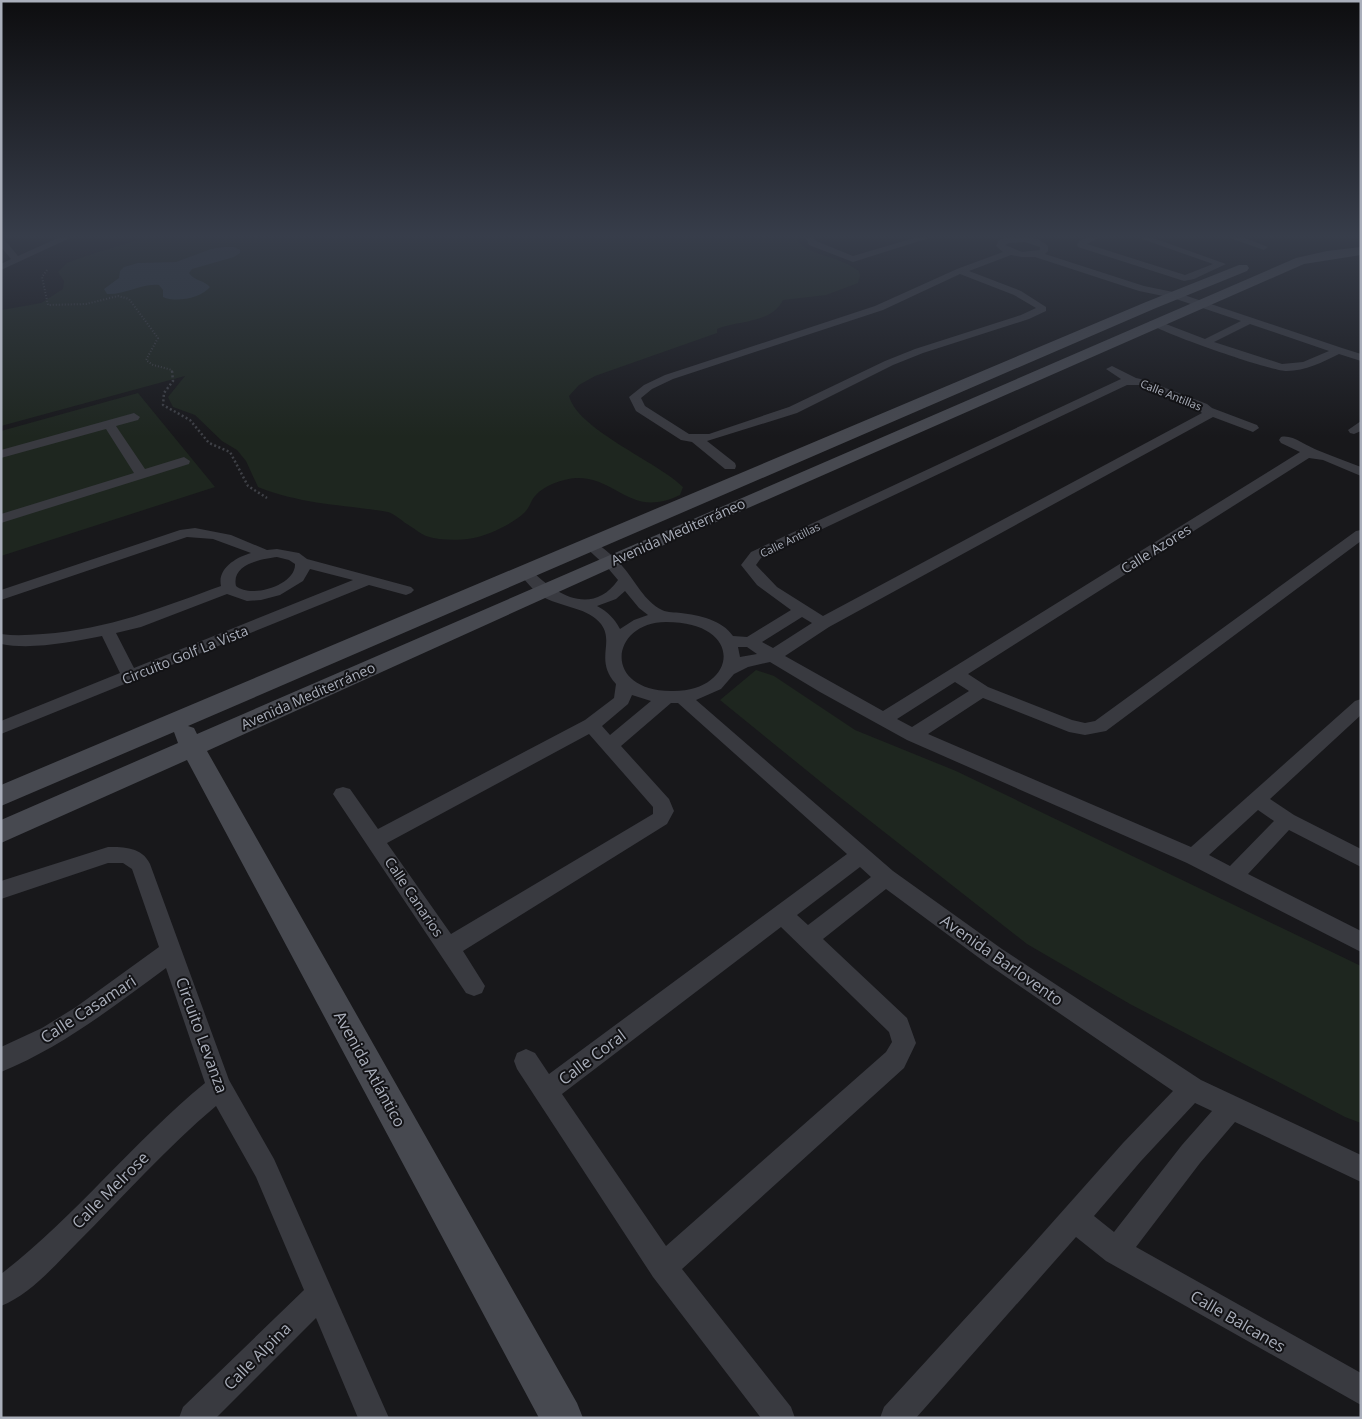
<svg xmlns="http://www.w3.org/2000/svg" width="1362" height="1419" font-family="'Open Sans',sans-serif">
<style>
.green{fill:#1e261f}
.water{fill:#2d3840}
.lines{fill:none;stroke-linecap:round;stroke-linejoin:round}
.path-far1{stroke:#3f4147;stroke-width:2;stroke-dasharray:1 2;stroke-linecap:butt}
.path{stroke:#3f4147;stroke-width:2.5;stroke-dasharray:2 2.5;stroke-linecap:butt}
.street{fill:#393a40;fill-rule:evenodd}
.secondary{fill:#474950;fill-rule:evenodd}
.labels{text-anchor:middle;stroke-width:4;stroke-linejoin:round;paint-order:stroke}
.far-street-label{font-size:11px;fill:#aaafbb;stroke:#131316}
.street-label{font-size:14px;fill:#aaafbb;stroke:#131316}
.near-street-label{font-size:16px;fill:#aaafbb;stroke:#131316}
</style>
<rect width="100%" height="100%" fill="#18181b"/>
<path class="green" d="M144 238H796C804 254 830 255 845 263 850 265 854 268 859 271L860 276 858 283 826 295 783 300C771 324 739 320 717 329V333L595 376 579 385 569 396C578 430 658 462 683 487L680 495C630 519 618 477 576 478 563 479 544 485 535 496 531 500 530 507 525 512 516 521 502 528 490 533 471 541 445 542 426 536 421 534 415 529 410 526 403 522 395 514 388 512 340 504 304 505 258 487L246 461 237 450 222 441 195 415 173 407 168 397 185 376 1 426 2 310 41 303 63 289 64 281 58 272 67 263 83 257Z
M138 393 215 487 1 556V431Z
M756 670 774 676 855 730 956 771 1361 966V1123L1345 1117 1130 1004 1027 944 832 791 720 700Z"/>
<path class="water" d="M224 247H234L240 250V253L234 257 192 269 189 273C194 281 204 280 210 287 201 298 176 303 163 297V290L159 285C141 283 126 295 107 294L104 289 119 278 120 271 124 267 138 263 176 262 211 249Z"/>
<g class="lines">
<path class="path-far1" d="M47 270 42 277 48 305 86 304 118 296 129 299 158 338 146 360 153 365 172 370V372"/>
<path class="path" d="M172 371 173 381 164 393 163 405 190 420 209 443 230 452 248 486 267 498"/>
<path class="street" d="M1 238 4 239 18 256 58 238H70L1 270V264L11 259 1 247Z
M806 238H814L816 241 853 256 914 238H929L853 262 809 245Z
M1004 238H1033L1040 240 1048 246V251L1045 254 1144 286 1178 293 1342 348 1361 354V361L1339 354C1323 362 1305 371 1287 371 1273 372 1158 332 1149 323L1150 321H1158L1205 339 1241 321 1173 298 1139 291 1035 257H1022L1011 255 969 271 1021 291 1046 307V311L1029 319 923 353 893 365 797 413 707 441 735 463 736 466 735 469H725L692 442 681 440 636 411 629 397 644 385 665 375 875 306 957 269 1003 252 996 246 999 240ZM1025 242 1040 247V250L1022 252 1005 245 1009 243ZM960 274 1014 295 1036 308 1021 315 915 349 885 361 789 407 709 434H689L645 406 641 398 652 389 673 379 883 310ZM1250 324 1329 351 1303 362 1282 364 1214 342Z
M1086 238H1098L1087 244 1185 275 1213 264 1139 238H1153L1226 264 1194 279 1184 281 1078 247 1077 245 1079 241Z
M1230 238H1245L1268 247 1264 250Z
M1112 366 1136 378 1145 380 1207 404 1212 408 1257 425 1259 428 1253 432 1213 417 829 627 785 656 883 711 1300 452 1281 443 1279 440 1281 437C1292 434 1306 446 1317 450 1331 456 1346 461 1361 467V476L1323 460 1309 458 968 674 988 687 1072 720 1085 723 1095 721 1356 531 1361 530V541L1106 731 1085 735 1069 732 983 698 928 734 1191 847 1355 701 1361 699V715L1270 799 1294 815 1361 849V867L1289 830 1248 874 1361 931V952L1187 863 907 740 820 692 770 662 748 667 734 674 721 689 696 700 893 871 1002 949 1201 1080 1361 1155V1182L1235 1122 1200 1163 1136 1247 1361 1373V1405L1106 1261 1076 1237 916 1418H880L884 1407 1027 1251 1123 1143 1173 1091 986 963 886 889 823 939 907 1018 916 1043 904 1068 682 1269 791 1407 795 1418H761L653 1277 517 1069 514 1061 517 1053 526 1049 535 1053 549 1074 847 854 678 703H671L621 746 669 799 674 811 667 824 463 951 485 986 482 993 474 996 466 993 333 794 336 789 343 787 350 789 378 829 585 720 614 698 616 684C594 660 615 643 601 624 589 608 562 607 545 598 535 593 528 583 520 575L518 572 520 569H530C554 593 591 618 618 580L607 567 582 544 584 541H594C604 549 615 557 623 567 636 582 644 601 662 610 668 613 675 612 681 613 699 615 722 620 733 636L747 637 791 610 757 585 741 565 751 552 1121 379 1106 369ZM1127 385H1139L1199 410 1202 413 823 616 777 587 756 565 761 558ZM625 591 639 608 648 615 634 620 620 629C614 618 608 612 597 606L616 599ZM802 617 812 623 773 648 762 642ZM666 622C747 622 737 693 671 691 601 690 611 622 666 622ZM738 647H747L757 654 740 657ZM955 682 969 691 912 727 897 719ZM632 695 651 701 610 735 602 726 628 704ZM589 734 653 807V814L451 934 387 843ZM1258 810 1274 821 1230 866 1209 855ZM860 867 871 877 808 925 797 915ZM781 927 889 1032 892 1042 886 1052 666 1246 562 1094ZM1195 1103 1212 1111 1182 1145 1114 1232 1094 1216 1141 1161Z
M134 413 140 417 138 420 116 426 145 469 184 457 190 461 189 464 1 523V514L134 473 106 429 1 458V450Z
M1361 421V431L1354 434 1350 433 1348 430Z
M195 528 231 535 267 550 277 549 299 553 307 559 411 587 414 590 411 593 406 595 369 585 1 734V721L120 673 102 636C71 642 32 650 1 644V634C15 636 29 635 43 634 110 629 160 608 221 586 217 568 237 557 251 553L213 539 187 537 1 600V590L180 530ZM277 557 289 560 295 564C296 585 251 599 236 586 231 564 262 559 277 557ZM310 569 353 580 134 668 116 633 141 627 227 594 247 601 261 600 280 595 303 581Z
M108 847C124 847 142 847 150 864L229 1080 274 1159 389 1418H358L316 1318 216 1418H179L183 1407 304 1290 256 1177 216 1106C166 1148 123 1197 77 1243 55 1265 31 1294 1 1306V1274C75 1217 133 1142 205 1083L166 968C113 1007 62 1047 1 1072V1047L42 1028 76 1007 159 947 132 869 123 863H108L1 899V881Z"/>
<path class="secondary" d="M1361 247V255L1304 264 616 566 207 751 577 1403 583 1418H539L187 760 1 843V820L178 743 174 732 1 806V785L1146 302 1239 265H1247L1249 268 1247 271 1156 308 188 726 194 728 197 734 1296 258 1327 251Z"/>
</g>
<linearGradient id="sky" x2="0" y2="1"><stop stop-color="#0d0d0f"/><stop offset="0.54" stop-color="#373d4a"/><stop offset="1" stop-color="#373d4a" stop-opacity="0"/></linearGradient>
<rect width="1362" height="437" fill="url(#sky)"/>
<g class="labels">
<g class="far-street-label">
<text transform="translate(1171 395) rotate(22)" y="4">Calle Antillas</text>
<text transform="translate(790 540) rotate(-26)" y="4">Calle Antillas</text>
</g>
<g class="street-label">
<text transform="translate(678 532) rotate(-24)" y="5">Avenida Mediterráneo</text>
<text transform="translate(1156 549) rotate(-32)" y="5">Calle Azores</text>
<text transform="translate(185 655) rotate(-22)" y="5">Circuito Golf La Vista</text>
<text transform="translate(308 696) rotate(-24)" y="5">Avenida Mediterráneo</text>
<text transform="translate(414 897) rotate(56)" y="5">Calle Canarios</text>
</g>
<g class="near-street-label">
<text transform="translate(1002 960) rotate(35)" y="6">Avenida Barlovento</text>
<text transform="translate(88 1009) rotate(-33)" y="6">Calle Casamari</text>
<text transform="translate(202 1035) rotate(70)" y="6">Circuito Levanza</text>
<text transform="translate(592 1057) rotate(-37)" y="6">Calle Coral</text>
<text transform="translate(370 1069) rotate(61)" y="6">Avenida Atlántico</text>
<text transform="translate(110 1190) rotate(-45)" y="6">Calle Melrose</text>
<text transform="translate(1238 1321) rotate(30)" y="6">Calle Balcanes</text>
<text transform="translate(257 1356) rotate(-45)" y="6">Calle Alpina</text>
</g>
</g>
<rect width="1362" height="1419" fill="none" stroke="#aaafbb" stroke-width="5"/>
</svg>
